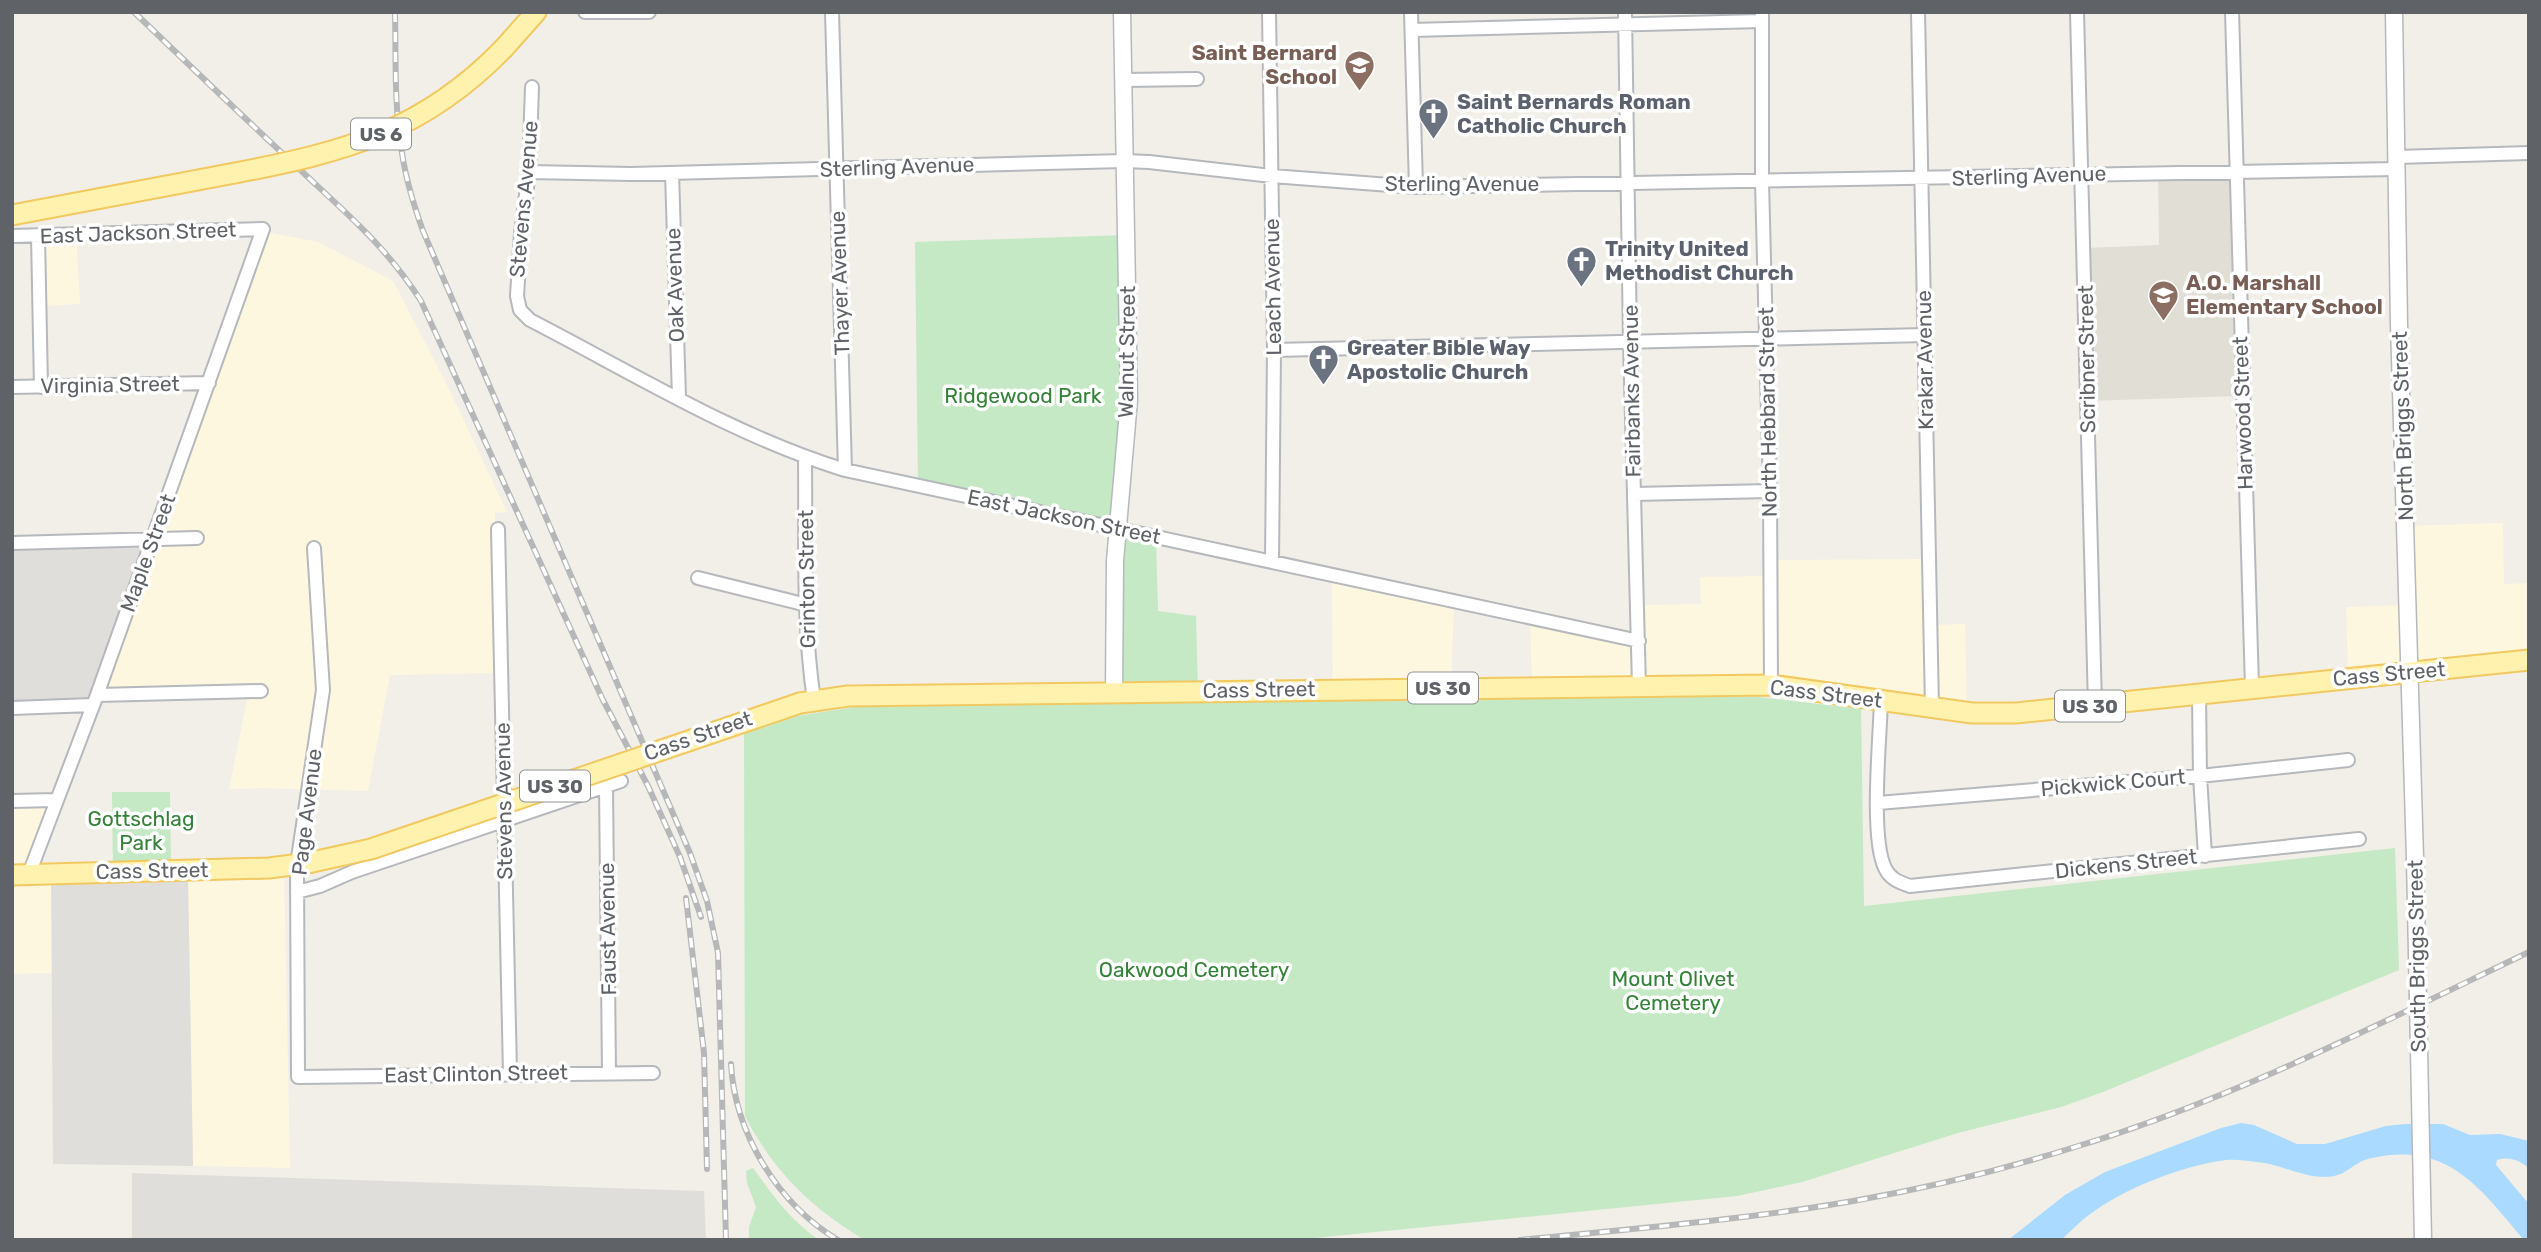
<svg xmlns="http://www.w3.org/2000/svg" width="2541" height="1252" font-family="Rubik,sans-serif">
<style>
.commercial{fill:#fef7e0}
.industrial{fill:#e0deda}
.education{fill:#e1ded6}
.green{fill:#c5e8c5}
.water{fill:#aadaff}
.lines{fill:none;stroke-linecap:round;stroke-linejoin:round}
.minor-casing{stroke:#b5b8bc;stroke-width:16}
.tertiary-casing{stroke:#b5b8bc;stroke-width:19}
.primary-casing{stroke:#f2c960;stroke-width:23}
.minor{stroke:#fff;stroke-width:12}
.tertiary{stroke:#fff;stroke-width:16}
.primary{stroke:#fff2af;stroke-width:19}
.rail-casing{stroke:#b6b7b8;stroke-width:6}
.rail{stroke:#fff;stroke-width:3.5;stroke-dasharray:10;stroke-linecap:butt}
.tertiary-bridge-casing{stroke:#b5b8bc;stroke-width:19;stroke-linecap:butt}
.primary-bridge-casing{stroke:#f2c960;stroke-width:23;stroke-linecap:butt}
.tertiary-bridge{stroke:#fff;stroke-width:16}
.primary-bridge{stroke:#fff2af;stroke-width:19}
.labels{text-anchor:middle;stroke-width:7;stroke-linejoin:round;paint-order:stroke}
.shield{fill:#fff;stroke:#8f9295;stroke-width:2}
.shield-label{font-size:19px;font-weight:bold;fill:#5f6368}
.education-label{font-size:21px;font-weight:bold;fill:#785e54;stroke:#fff;text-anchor:end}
.worship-label{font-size:21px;font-weight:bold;fill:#5b616d;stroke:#fff;text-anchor:start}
.street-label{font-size:21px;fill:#5f6368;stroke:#fff}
.park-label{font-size:21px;fill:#348238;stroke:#fff}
</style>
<rect width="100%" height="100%" fill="#f1efe8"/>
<path class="commercial" d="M266 232 318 242 393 281 446 383 507 512 495 513 498 673 390 675 368 791 262 788 229 789 248 695 98 697Z
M76 236 80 304 42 306 38 237Z
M2503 523 2504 584 2529 583V659L2348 677 2346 607 2408 605 2404 526Z
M1929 559V625L1965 624 1967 710 1880 699 1638 685 1532 686 1530 617 1639 641V605L1701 604 1700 577 1772 576V560Z
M1332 576 1454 601 1451 687 1333 688Z
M54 801 28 873 12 874V802Z
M284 868 290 1168 193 1166 188 873Z
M51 875 53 973 12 974V876Z"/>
<path class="industrial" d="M151 541 91 704 12 707V544Z
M188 873 193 1166 53 1164 51 875Z
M132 1173 704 1191 706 1240H132Z"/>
<path class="education" d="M2234 174 2240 396 2089 401 2086 248 2159 245 2158 175Z"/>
<path class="green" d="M1125 235 1128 399 1117 527 918 484 915 242Z
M1119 529 1156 538 1158 611 1196 616 1198 690 1115 691Z
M1708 696 1758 697 1861 709 1864 906 2395 848 2399 970 2103 1092 2061 1107 1958 1133 1802 1182 1737 1196 1295 1240H865C812 1209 773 1171 745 1116L744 734 797 716 861 706Z
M112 792H170L171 869 113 870Z
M753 1168C775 1198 788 1218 819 1240H749V1227L756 1207 747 1183 746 1171Z"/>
<path class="water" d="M2241 1123 2254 1125 2297 1144H2325L2386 1126 2405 1124H2443L2470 1135 2500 1134 2529 1141V1168C2519 1160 2509 1156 2497 1160L2496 1165 2529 1204V1240H2524C2480 1188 2448 1141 2372 1158 2351 1162 2348 1177 2325 1177 2301 1177 2280 1164 2257 1162 2247 1161 2236 1159 2226 1160 2184 1165 2122 1189 2089 1215 2079 1222 2070 1232 2061 1240H2008L2065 1195 2105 1172 2221 1128Z"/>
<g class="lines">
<defs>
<path id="minor" d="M585 12H649
M832 12 845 470
M1269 12 1274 350 1272 562
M1411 12 1416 187
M1625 12 1630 342 1639 686
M1762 12V182L1770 491 1771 685
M1918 12 1932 708
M2077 12 2095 706
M2232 12 2252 687
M1412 30 1762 21
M1123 80 1197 79
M532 87 529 172 521 233 517 296 520 310 530 320C633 373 734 436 845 470L1639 641
M2397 157 2529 153
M529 172 631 174 1124 161 1149 162 1272 176 1416 187 2397 169
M672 173 679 397
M12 236 263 229 97 695 29 874
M38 236 41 387
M1274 350 1925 335
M12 387 209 383
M805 458C806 538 802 620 814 700
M1634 494 1770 491
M498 529 510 1073
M12 543 197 538
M314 548 323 690 297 865 298 1077 653 1073
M698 578 807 605
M2199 694 2200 776 2205 856
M97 695 261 691
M1881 701C1880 737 1870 838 1885 868 1890 879 1899 882 1910 886L2359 839
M12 708 92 705
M606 786 609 1073
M12 801 55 800
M1878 803 2200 776 2348 760
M297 892 320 886 352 872 621 781"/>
<path id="tertiary" d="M2394 12 2399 324 2415 858
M1114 692 1115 561 1129 400 1122 12"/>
<path id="primary" d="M504 48 536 12
M12 215 235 173
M800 703 848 696 1771 685 1972 713H2016L2529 660
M12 875 269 868 308 863"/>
</defs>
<use href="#minor" class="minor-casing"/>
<use href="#tertiary" class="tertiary-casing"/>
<use href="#primary" class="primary-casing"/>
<use href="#minor" class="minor"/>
<use href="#tertiary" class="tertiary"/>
<use href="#primary" class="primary"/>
<defs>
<path id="rail" d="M134 12C187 63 240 114 294 164 342 210 384 243 421 301L602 698 648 786 680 857 701 917
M395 12C396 59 394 107 402 153 406 180 414 206 423 231L690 853 707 901 718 953 726 1240
M686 898 704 1053 707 1169
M731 1064C735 1134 778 1204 838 1240
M1520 1240C1631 1229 1743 1220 1853 1201 1928 1188 2002 1170 2075 1147 2233 1099 2381 1023 2529 952"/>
</defs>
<use href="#rail" class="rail-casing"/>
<use href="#rail" class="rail"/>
<defs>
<path id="tertiary-bridge" d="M2415 858 2423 1240"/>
<path id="primary-bridge" d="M235 173C345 152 424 131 504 48
M308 863 371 849 800 703"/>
</defs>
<use href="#tertiary-bridge" class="tertiary-bridge-casing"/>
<use href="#primary-bridge" class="primary-bridge-casing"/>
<use href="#tertiary-bridge" class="tertiary-bridge"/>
<use href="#primary-bridge" class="primary-bridge"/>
</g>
<defs>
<symbol id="school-pin" viewBox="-11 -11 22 30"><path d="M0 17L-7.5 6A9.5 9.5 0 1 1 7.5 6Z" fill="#8d6e63" stroke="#fff"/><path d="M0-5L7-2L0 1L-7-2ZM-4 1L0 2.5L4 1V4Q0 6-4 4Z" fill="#fff"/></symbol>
<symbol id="church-pin" viewBox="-11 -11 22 30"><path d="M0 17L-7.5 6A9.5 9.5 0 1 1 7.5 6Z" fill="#6b7280" stroke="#fff"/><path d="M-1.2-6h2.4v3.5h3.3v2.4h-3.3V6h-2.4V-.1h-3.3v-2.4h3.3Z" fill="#fff"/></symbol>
</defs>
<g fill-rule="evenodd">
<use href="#school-pin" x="1342" y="48" width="35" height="47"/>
<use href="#church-pin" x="1416" y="96" width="35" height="47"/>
<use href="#church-pin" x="1564" y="244" width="35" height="47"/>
<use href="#school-pin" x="2146" y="278" width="35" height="47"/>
<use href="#church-pin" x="1306" y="342" width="35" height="47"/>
</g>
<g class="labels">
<g class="shield">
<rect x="351" y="118.5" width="60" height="31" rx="5"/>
<rect x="1408" y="672.5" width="70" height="31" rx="5"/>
<rect x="2055" y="690.5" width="70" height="31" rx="5"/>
<rect x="520" y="770.5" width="70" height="31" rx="5"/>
</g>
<g class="shield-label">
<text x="381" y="141">US 6</text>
<text x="1443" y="695">US 30</text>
<text x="2090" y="713">US 30</text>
<text x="555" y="793">US 30</text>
</g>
<g class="education-label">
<text x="1337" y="60">Saint Bernard<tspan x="1337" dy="24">School</tspan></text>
<text x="2186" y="290" text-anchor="start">A.O. Marshall<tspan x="2186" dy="24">Elementary School</tspan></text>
</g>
<g class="worship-label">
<text x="1457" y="109">Saint Bernards Roman<tspan x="1457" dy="24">Catholic Church</tspan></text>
<text x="1605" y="256">Trinity United<tspan x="1605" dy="24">Methodist Church</tspan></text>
<text x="1347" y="355">Greater Bible Way<tspan x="1347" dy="24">Apostolic Church</tspan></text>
</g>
<g class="street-label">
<text transform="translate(897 167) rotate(-2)" y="7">Sterling Avenue</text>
<text transform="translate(2029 176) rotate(-2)" y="7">Sterling Avenue</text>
<text x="1462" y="191">Sterling Avenue</text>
<text transform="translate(524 199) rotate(-85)" y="7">Stevens Avenue</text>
<text transform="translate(138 233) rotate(-2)" y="7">East Jackson Street</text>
<text transform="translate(840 283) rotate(-92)" y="7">Thayer Avenue</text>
<text transform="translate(675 285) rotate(-92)" y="7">Oak Avenue</text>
<text transform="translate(1273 287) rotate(-91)" y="7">Leach Avenue</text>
<text transform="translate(1127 352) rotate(-89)" y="7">Walnut Street</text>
<text transform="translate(2087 359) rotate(-91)" y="7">Scribner Street</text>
<text transform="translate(1925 360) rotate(-91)" y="7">Krakar Avenue</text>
<text transform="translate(110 385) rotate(-1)" y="7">Virginia Street</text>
<text transform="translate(1632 391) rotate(-91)" y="7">Fairbanks Avenue</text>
<text transform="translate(1768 412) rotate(-91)" y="7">North Hebbard Street</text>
<text transform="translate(2243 413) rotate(-92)" y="7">Harwood Street</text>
<text transform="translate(2403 426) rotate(-92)" y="7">North Briggs Street</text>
<text transform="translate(1064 517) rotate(12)" y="7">East Jackson Street</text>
<text transform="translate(148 553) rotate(-70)" y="7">Maple Street</text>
<text transform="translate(807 579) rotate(-91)" y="7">Grinton Street</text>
<text transform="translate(2389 674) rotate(-5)" y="7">Cass Street</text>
<text transform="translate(1259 690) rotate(-1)" y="7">Cass Street</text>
<text transform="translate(1826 694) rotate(7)" y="7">Cass Street</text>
<text transform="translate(698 736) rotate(-19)" y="7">Cass Street</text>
<text transform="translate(2113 783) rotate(-5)" y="7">Pickwick Court</text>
<text transform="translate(504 801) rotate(-91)" y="7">Stevens Avenue</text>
<text transform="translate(307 812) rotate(-83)" y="7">Page Avenue</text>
<text transform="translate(2126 864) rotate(-6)" y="7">Dickens Street</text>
<text transform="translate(152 871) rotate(-1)" y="7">Cass Street</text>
<text transform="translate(608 929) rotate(-91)" y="7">Faust Avenue</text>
<text transform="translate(2417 956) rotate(-91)" y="7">South Briggs Street</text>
<text transform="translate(476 1074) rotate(-1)" y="7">East Clinton Street</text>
</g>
<g class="park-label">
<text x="1023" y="403">Ridgewood Park</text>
<text x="141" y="826">Gottschlag<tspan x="141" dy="24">Park</tspan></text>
<text x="1194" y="977">Oakwood Cemetery</text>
<text x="1673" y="986">Mount Olivet<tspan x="1673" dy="24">Cemetery</tspan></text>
</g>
</g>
<rect width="2541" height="1252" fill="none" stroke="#5f6368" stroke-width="28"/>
</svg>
